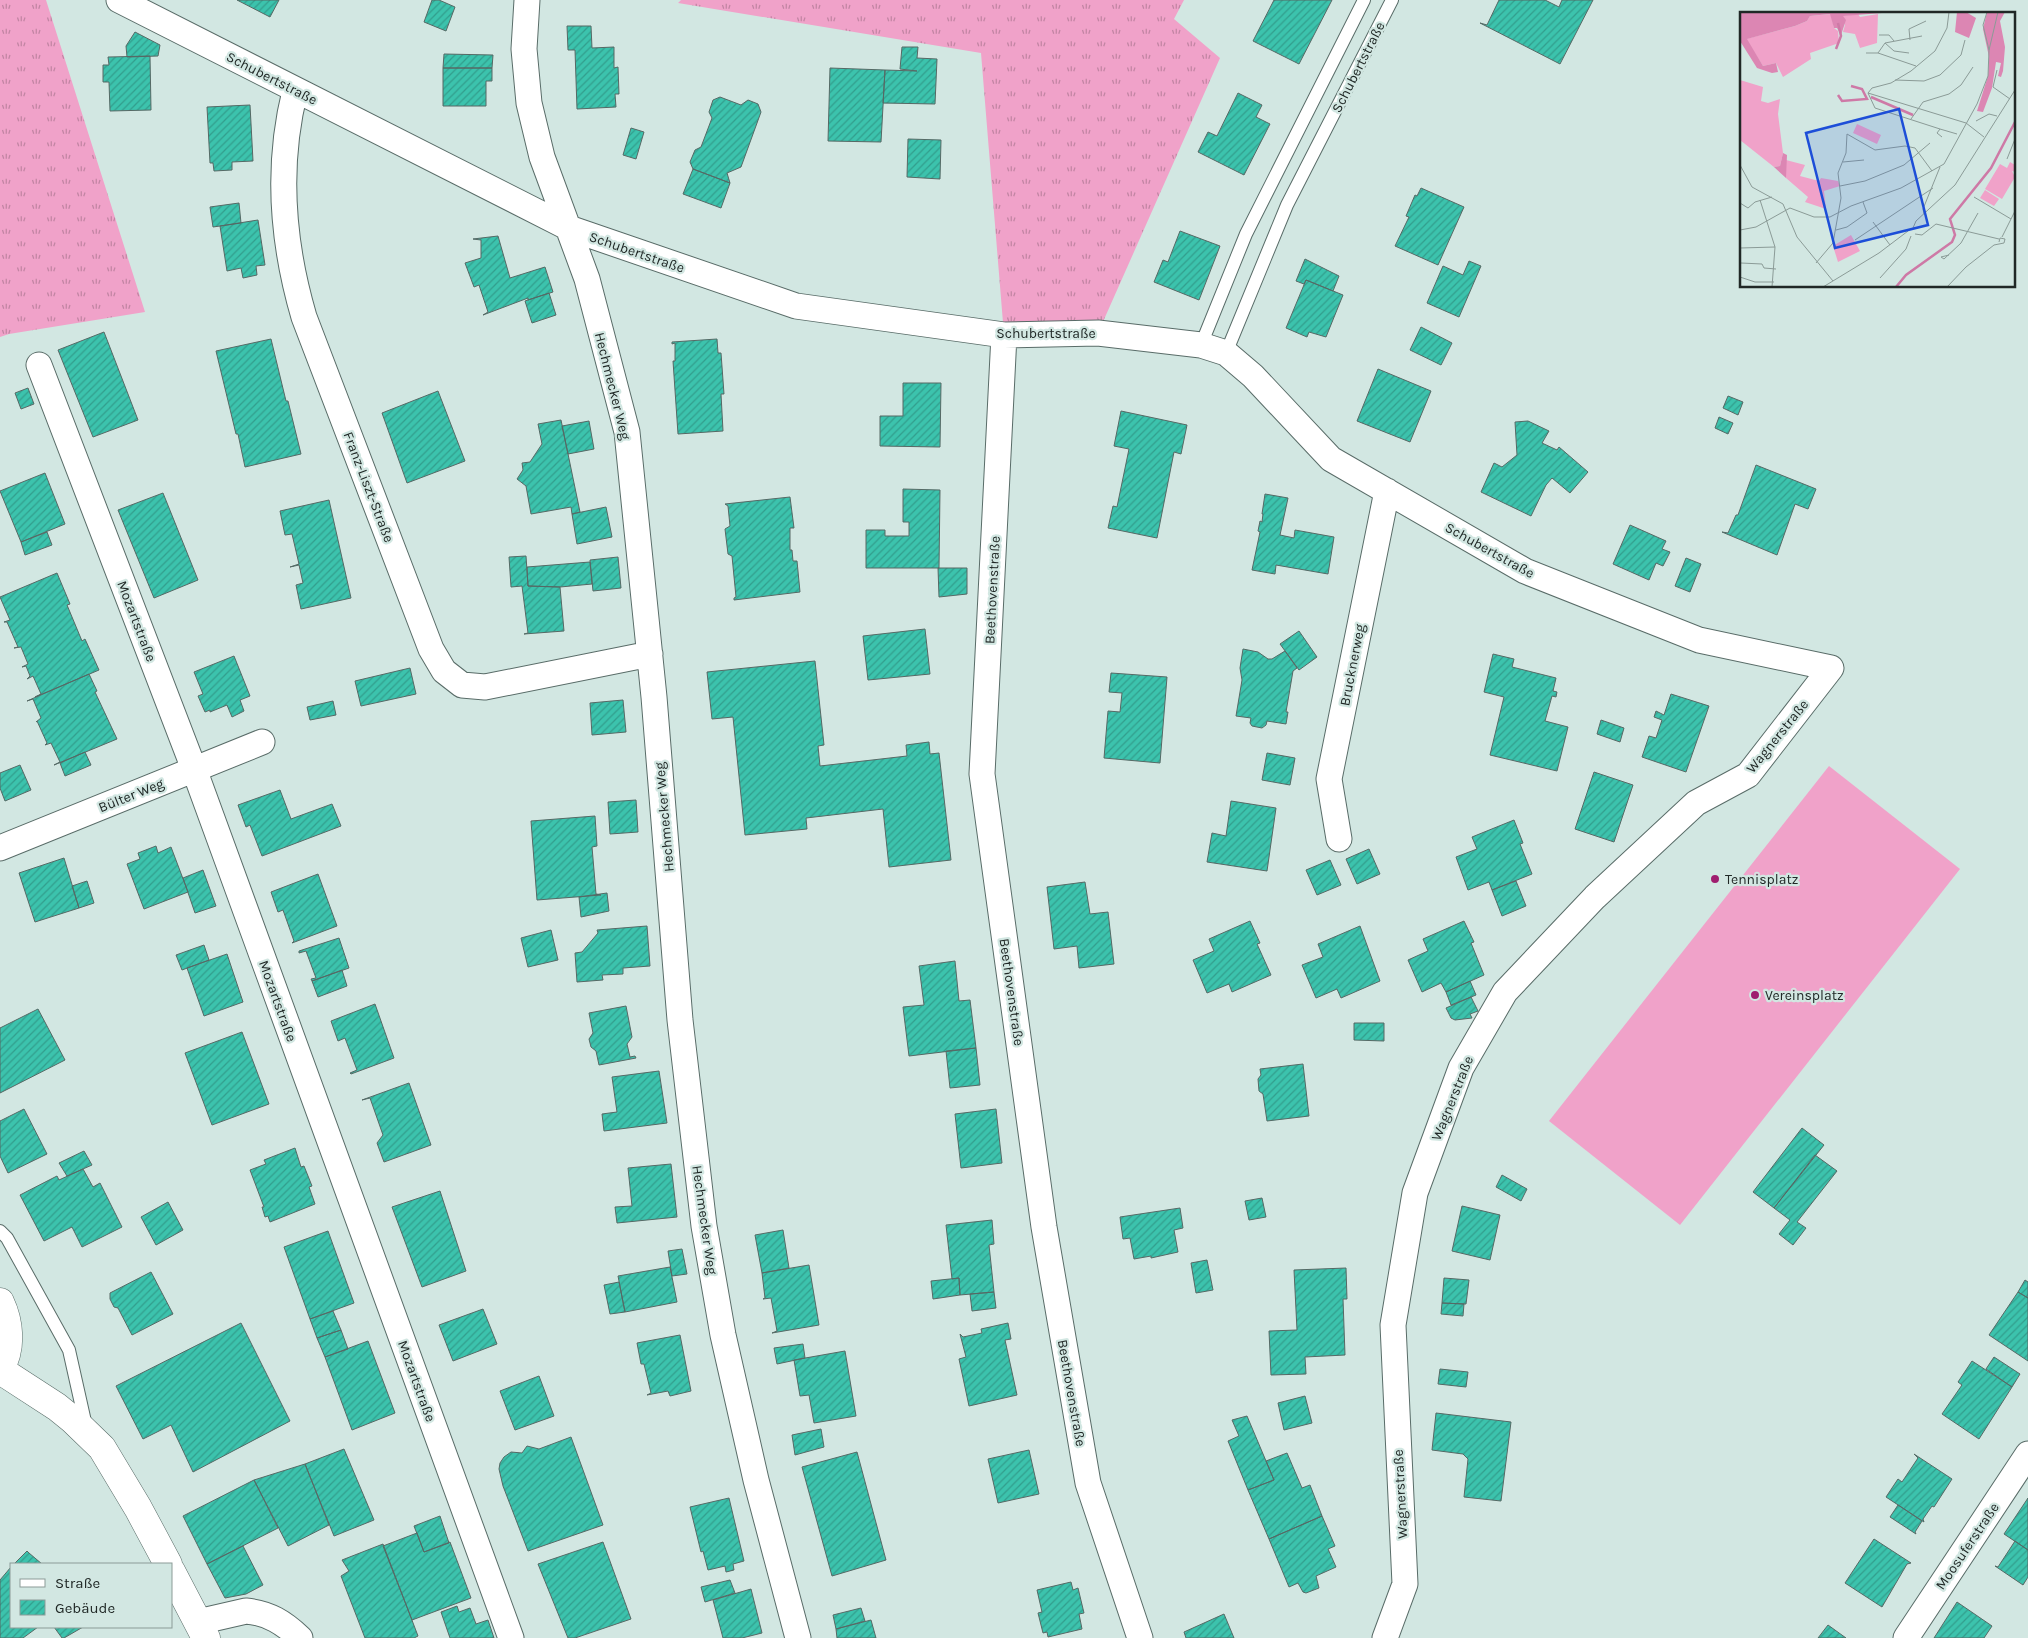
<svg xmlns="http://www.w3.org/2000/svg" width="2028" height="1638" font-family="Karla,sans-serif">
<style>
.grass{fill:url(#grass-tufts)}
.garden{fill:#f0a2c9}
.building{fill:url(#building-hatch);stroke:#566965}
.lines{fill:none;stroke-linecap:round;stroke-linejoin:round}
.lane-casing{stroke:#596c68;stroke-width:14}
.street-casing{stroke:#596c68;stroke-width:27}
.secondary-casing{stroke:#596c68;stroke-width:29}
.lane{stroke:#fff;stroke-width:12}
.street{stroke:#fff;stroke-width:25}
.secondary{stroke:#fff;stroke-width:28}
.poi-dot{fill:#9f1d6f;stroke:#d2e7e2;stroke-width:2}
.labels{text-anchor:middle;stroke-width:4.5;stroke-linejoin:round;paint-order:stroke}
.street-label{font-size:14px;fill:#202826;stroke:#d2e7e2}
.poi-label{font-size:14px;fill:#202826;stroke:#d2e7e2;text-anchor:start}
.inset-river{fill:none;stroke:#ce79a6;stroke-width:2.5}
.inset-road{fill:none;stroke:#8b9b97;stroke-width:1}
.view{fill:#1d4ed8;fill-opacity:0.15;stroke:#1d4ed8;stroke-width:2.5}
.inset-edge{fill:none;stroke:#202826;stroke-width:2.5}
</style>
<defs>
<pattern id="grass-tufts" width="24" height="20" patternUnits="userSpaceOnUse" patternTransform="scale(1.25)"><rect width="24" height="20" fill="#f0a2c9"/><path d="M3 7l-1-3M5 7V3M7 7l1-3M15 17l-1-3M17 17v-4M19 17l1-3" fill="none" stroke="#c284a3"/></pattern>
<pattern id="building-hatch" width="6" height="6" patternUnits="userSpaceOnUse" patternTransform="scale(1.25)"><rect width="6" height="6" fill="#3cc3ad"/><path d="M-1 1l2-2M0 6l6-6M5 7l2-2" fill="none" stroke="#329e8d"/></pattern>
</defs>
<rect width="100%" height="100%" fill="#d2e7e2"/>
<path class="grass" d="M0 0H46L145 312 9 334 0 337Z
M681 0H1184L1174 19 1220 58 1098 333 1004 335 981 53 678 3Z"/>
<path class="garden" d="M1829 766 1960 869 1680 1225 1549 1121Z"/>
<path class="building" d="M237 0H279L270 17Z
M432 0H439L455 7 446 31 424 22Z
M1274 0H1332L1299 64 1253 41Z
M1499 0H1545L1559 7 1562 0H1593L1560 64 1480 23 1487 25Z
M567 26H591L592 48 614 47V68L618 67 619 94H615L616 107 577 109 575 50H568Z
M135 32 160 45 158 56 127 57 126 46Z
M902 47H918L917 58 937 59 935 104 883 103 885 70 917 71 900 69Z
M444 54 493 55 492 68H443Z
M150 56 151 110 110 111 109 82H103V65H109L108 57Z
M443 68H492V81H486V106H443Z
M830 68 885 70 881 142 828 141Z
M1238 93 1262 105 1256 117 1270 124 1244 175 1198 152 1208 132 1217 136Z
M720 97 741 105 748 100 758 104 761 112 741 167 727 173 730 183 693 169 690 162 695 150 701 147 712 118 709 112 713 100Z
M250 105 253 161 232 162V170L214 171 213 163H210L207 107Z
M631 128 644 132 636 159 623 155Z
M908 139 941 140 940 179 907 177Z
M693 169 730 183 721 208 683 194Z
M1421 188 1464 207 1438 265 1395 246 1409 217 1406 216 1415 195 1417 196Z
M239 203 241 223 213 227 210 207Z
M258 220 265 265 256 266 257 275 243 278 241 268 227 271 220 226Z
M1180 231 1220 246 1199 300 1154 282 1163 260 1168 262Z
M498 236 510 278 545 267 553 292 528 300V298L483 315 488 312 479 285 474 287 465 263 481 258V240L473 239Z
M1305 259 1339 276 1333 291 1306 280 1304 284 1296 281Z
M1469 261 1481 266 1459 317 1427 303 1443 266 1463 275Z
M1306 280 1343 295 1326 337 1309 332 1307 337 1286 328Z
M549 293 556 315 532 323 525 301Z
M1421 327 1452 343 1441 365 1410 350Z
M104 332 138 420 93 437 58 350Z
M271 339 286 401H288L301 454 245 467 238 434H236L216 351Z
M717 339 718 353H721L724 394H721L723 431 678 434 673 361H675V343L672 344V342Z
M1378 369 1431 391 1410 442 1357 421Z
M903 383H941L940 447 880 446V416H903Z
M28 388 34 404 21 409 15 393Z
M438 391 465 461 407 483 382 413Z
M1728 396 1743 402 1738 415 1723 408Z
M1121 411 1187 425 1181 454 1174 452 1157 538 1108 528 1113 506 1117 507 1129 449 1114 446Z
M1719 417 1733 423 1728 434 1715 428Z
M561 420 580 512 572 514 571 507 531 514 526 486 517 479 523 470 522 463 530 462 542 444 538 424Z
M589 421 594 449 568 454 562 426Z
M1528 421 1549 431 1542 443 1557 450 1559 447 1588 472 1570 493 1552 478 1546 485 1531 516 1481 492 1494 463 1502 467 1517 455 1515 422Z
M1756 465 1816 489 1808 509 1795 504 1777 555 1722 532 1728 533 1736 515H1738Z
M45 473 65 524 21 542 0 491Z
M903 489 940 490 939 568H866V530H885V536H909V522H903Z
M163 493 198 580 154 598 118 510Z
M1265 494 1288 498 1280 535 1294 538 1295 530 1334 537 1328 574 1276 565 1275 574 1252 570 1260 532 1258 531 1260 521 1262 522 1263 514H1262Z
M790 497 794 528H790V550H792L793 561H797L800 592 734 600V598L736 597 732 556 728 554 725 529 730 526 728 506 725 504Z
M329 500 351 598 301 609 296 585 303 583 299 565 290 567 299 564 292 534 285 535 280 511Z
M606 507 612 537 577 544 572 514Z
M1630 525 1666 541 1662 549 1670 552 1663 566 1656 563 1649 580 1613 564Z
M47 532 52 545 25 555 21 542Z
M526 556 528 586 560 587 564 631 524 634 528 633 522 586 511 587 509 557Z
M618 557 621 588 593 591 590 560Z
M1686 558 1701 564 1690 592 1675 586Z
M590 562 592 584 560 587 528 586 527 567Z
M938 568H967V594L939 597Z
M57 573 70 604 67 605 82 641 85 639 99 670 35 697 41 694 33 676 27 679 30 676 26 666 22 667 28 664 21 647 14 648 18 647 7 622H4L10 620 0 597Z
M925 629 930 674 868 680 863 636Z
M1299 631 1317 657 1299 670 1280 644Z
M1243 649 1258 652 1268 659H1272L1285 651 1297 668 1293 671 1286 712H1288L1286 724 1267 721 1266 725 1262 728 1252 726 1250 723 1251 718 1236 716 1242 680 1240 668Z
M1493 654 1514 659 1512 667 1556 678 1553 691 1557 692 1556 697 1552 696 1545 721 1568 727 1557 771 1490 755 1504 697 1484 692Z
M234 656 250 696 240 700 244 711 232 717 227 705 210 712V710L205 712 198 696 203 694 194 672Z
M815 661 824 745 818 746 820 766 907 756 906 745 929 742 930 754 939 753 951 860 889 867 883 809 806 818 807 829 745 835 733 717 712 719 707 672Z
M410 668 416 694 361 706 355 681Z
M1111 673 1167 677 1160 763 1104 758 1108 711 1120 712 1122 693 1109 692Z
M89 674 97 691 95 692 117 739 54 765 60 762 51 743 45 745 47 743 37 721 36 722 41 718 33 699 27 701Z
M1671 694 1709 706 1686 772 1642 757 1649 736 1656 738 1662 720 1654 717 1656 711 1664 715Z
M623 700 626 732 592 735 590 703Z
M333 701 336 715 310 720 307 707Z
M1601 720 1624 728 1620 742 1597 734Z
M85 752 91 765 65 776 60 763Z
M1267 753 1295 758 1290 785 1262 780Z
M20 765 31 790 5 801 0 788V773Z
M1594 772 1633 785 1614 842 1575 829Z
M280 790 291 819 332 804 341 826 262 856 250 825 246 827 238 805Z
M636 800 638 832 610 834 608 802Z
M1231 801 1276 808 1267 871 1207 862 1212 833 1226 836Z
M595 816 597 846 592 847 596 894 601 895 537 900 531 821Z
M1514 820 1523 843 1520 844 1532 874 1492 890 1489 882 1468 890 1456 857 1477 849 1472 837Z
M156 846 158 853 171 847 188 892 144 909 127 864 140 859 138 853Z
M1369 849 1380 874 1357 884 1346 859Z
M64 858 79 908 35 922 19 873Z
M1330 860 1341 885 1317 895 1306 870Z
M203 870 216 906 195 913 183 878Z
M318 874 337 926 292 943 294 941 283 910 278 912 271 892Z
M87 881 94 903 79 908 72 886Z
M1516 881 1526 906 1502 916 1492 890Z
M1085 882 1090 914 1108 912 1114 964 1079 968 1077 946 1054 949 1047 887Z
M607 893 609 911 581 917 579 897Z
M1250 921 1260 943 1257 944 1271 975 1232 992 1229 984 1207 993 1193 960 1214 951 1209 939Z
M1464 921 1474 942 1471 943 1484 975 1446 992 1441 983 1422 992 1408 960 1428 951 1423 939Z
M647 926 650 966 623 968V974L602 975 603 980 577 982 575 953 582 952 598 933 597 930Z
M1360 926 1380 981 1341 998 1337 989 1316 998 1302 965 1323 957 1318 944Z
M551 930 558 960 528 967 521 938Z
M339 938 349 968 312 981 311 979 316 978 306 951 299 953V951Z
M204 945 209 960 182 970 176 955Z
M227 954 243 1002 204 1016 187 968Z
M955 961 959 1001 970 1000 976 1048 909 1056 903 1007 924 1005 919 966Z
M342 970 347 986 318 997 312 981Z
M1470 981 1476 995 1451 1005 1446 992Z
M1471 997 1478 1011 1470 1014 1472 1018 1455 1020 1451 1018 1446 1008Z
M375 1004 394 1058 351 1074 350 1073 357 1070 345 1038 338 1041 331 1021Z
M626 1006 632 1037 627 1044 630 1057 635 1056 636 1058 599 1065 596 1051 591 1047 589 1039 593 1033 589 1013Z
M38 1009 65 1060 0 1093V1028Z
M1354 1023H1384V1041L1354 1040Z
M242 1032 269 1104 212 1125 185 1053Z
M976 1048 980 1085 950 1088 946 1051Z
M1303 1064 1309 1116 1267 1121 1263 1094 1259 1091 1258 1079 1261 1075 1260 1069Z
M659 1071 667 1123 604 1131 602 1114 617 1112 612 1077Z
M409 1083 431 1145 384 1162 377 1143 383 1135 370 1098 362 1100Z
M24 1109 47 1154 8 1173 0 1156V1121Z
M996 1109 1002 1163 961 1168 955 1114Z
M1802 1128 1824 1145 1774 1208 1753 1192Z
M295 1148 301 1167 304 1166 312 1186 309 1187 315 1204 270 1222 268 1216 265 1217 262 1207H264L250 1170 266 1164 264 1160Z
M84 1151 92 1165 67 1176 59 1163Z
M1815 1155 1837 1171 1797 1222 1806 1228 1793 1245 1779 1234 1790 1220 1774 1208Z
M671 1164 677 1217 617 1223 615 1207 632 1206 628 1168Z
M83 1169 93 1187 100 1183 122 1227 82 1247 72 1227 44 1241 20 1195 57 1176 59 1180Z
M1502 1175 1527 1189 1521 1201 1496 1187Z
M440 1191 466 1271 422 1287 392 1207Z
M1262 1198 1266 1217 1249 1220 1245 1201Z
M168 1202 183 1230 156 1245 141 1217Z
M1462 1206 1500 1215 1490 1260 1452 1251Z
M1180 1208 1183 1228 1174 1230 1178 1252 1151 1258V1256L1134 1259 1130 1238 1123 1239 1120 1217Z
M992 1220 994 1244 989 1245 994 1292 960 1295 959 1278 952 1279 946 1225Z
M783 1230 789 1268 762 1273 755 1235Z
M328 1231 354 1303 310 1319 284 1247Z
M682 1249 687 1274 672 1276 668 1251Z
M1207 1260 1213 1290 1196 1293 1191 1263Z
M809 1265 819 1325 772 1333 777 1331 771 1298 763 1299 765 1298 762 1273Z
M670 1267 677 1302 625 1312 618 1276Z
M1346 1268 1347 1299H1343L1345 1355 1305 1357 1306 1374 1271 1375 1269 1331 1297 1330 1294 1270Z
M151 1272 173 1314 132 1335 118 1308 114 1307 110 1299V1293Z
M959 1278 960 1295 933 1299 931 1281Z
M1444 1278 1469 1280 1466 1304 1442 1303Z
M2025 1280 2028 1282V1298L2018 1292Z
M619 1282 625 1312 610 1314 604 1285Z
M994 1292 996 1308 972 1311 970 1294Z
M2018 1292 2028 1298V1361L1989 1335Z
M1442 1303 1464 1304 1463 1316 1441 1314Z
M483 1309 497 1344 453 1361 439 1325Z
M333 1311 341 1330 317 1338 310 1319Z
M241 1323 290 1421 193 1472 171 1425 143 1439 116 1386Z
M1008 1323 1011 1339 1005 1340 1017 1395 969 1406 959 1359 966 1357 960 1334 963 1337 982 1333 981 1329Z
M341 1330 348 1349 325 1357 317 1338Z
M680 1335 691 1391 670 1396 668 1391 647 1395 651 1393 644 1364H641L637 1343Z
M368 1341 395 1413 352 1430 325 1357Z
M803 1344 805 1358 777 1364 774 1348Z
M845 1351 856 1416 814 1423 809 1395 800 1396 794 1360Z
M1994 1357 2020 1374 2012 1387 1986 1369Z
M1972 1361 2012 1387 1979 1439 1942 1414 1962 1385 1958 1382Z
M1440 1369 1468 1372 1466 1387 1438 1384Z
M539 1376 554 1416 515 1430 500 1391Z
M1305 1396 1312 1423 1284 1430 1278 1403Z
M1436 1413 1511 1422 1501 1501 1464 1497 1468 1459 1463 1454 1432 1450Z
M1247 1416 1274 1480 1248 1490 1228 1441 1239 1436 1232 1420Z
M821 1429 824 1447 795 1455 792 1435Z
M571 1437 603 1525 528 1551 503 1486 499 1469 500 1463 504 1457 511 1452 522 1453 527 1446 539 1449Z
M344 1449 374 1520 334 1536 305 1464Z
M1029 1450 1039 1494 998 1503 988 1459Z
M857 1452 886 1560 832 1576 802 1467Z
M1287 1453 1302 1488 1310 1485 1322 1516 1269 1539 1248 1490 1274 1480 1266 1461Z
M1914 1454 1952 1479 1934 1507 1932 1506 1923 1519 1924 1522 1886 1497 1898 1479 1902 1482 1918 1458Z
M305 1464 329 1525 288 1546 254 1480Z
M254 1480 278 1528 207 1564 183 1516Z
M729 1498 744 1561 733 1564 734 1570 726 1572 725 1566 708 1570 703 1551 701 1552 690 1507Z
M2028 1498V1550L2004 1534Z
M1898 1505 1922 1521 1915 1532 1916 1534 1890 1517Z
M440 1516 449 1543 424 1552 414 1526Z
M1322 1516 1335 1546 1328 1549 1336 1567 1316 1576 1319 1588 1306 1593 1303 1592 1298 1583 1289 1587 1269 1539Z
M417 1533 424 1552 450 1542 471 1598 412 1620 383 1546Z
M1874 1539 1911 1563 1907 1564 1882 1607 1845 1583Z
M2015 1541 2028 1550V1577L2023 1585 1995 1566 1998 1567Z
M603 1542 631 1619 575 1638H568L538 1564Z
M383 1544 418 1636 414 1638H365L341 1576 349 1571 342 1560Z
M243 1546 263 1585 246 1594 225 1598 207 1564Z
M27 1551 29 1553 42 1564H14Z
M11 1567V1627H38L23 1638H0V1580Z
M730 1580 735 1593 705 1602 701 1587Z
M1071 1582 1073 1590 1078 1588 1084 1613 1079 1614 1082 1629 1048 1637 1047 1632 1043 1633 1038 1613 1042 1612 1037 1590Z
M751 1589 762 1633 742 1638H723L713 1600Z
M1957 1602 1992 1626 1984 1638H1934Z
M457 1606 459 1612 470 1608 476 1624 488 1620 494 1638H450L441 1612Z
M861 1608 865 1621 836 1629 833 1615Z
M1224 1614 1234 1638H1186L1184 1632Z
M871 1620 876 1638H837L836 1629Z
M1828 1625 1846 1638H1818Z
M54 1627H83L64 1638H62Z"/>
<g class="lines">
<defs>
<path id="lane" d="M1201 345 1246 234 1364 0
M1226 353 1287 205 1392 0
M0 1231 7 1238 69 1350 86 1426"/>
<path id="street" d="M119 0 569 228 796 306 1004 335 1098 333 1201 345 1226 353 1253 376 1331 459 1525 571 1699 640 1831 668 1748 775 1696 803 1595 897 1505 992 1461 1068 1415 1193 1393 1325 1405 1584 1385 1638
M527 0 524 49 529 103 542 157 587 279 627 432 654 697 680 1020 704 1226 723 1335 756 1480 798 1638
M295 91C276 167 282 242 304 317L431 649 444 671 462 685 485 687 650 654
M1004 335 982 774 1044 1227 1088 1483 1140 1638
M39 365 194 769 511 1638
M1339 839 1329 779 1387 491
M0 848 262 742
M198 1622 246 1611C269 1613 284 1623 300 1638
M1906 1638 2028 1454"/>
<path id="secondary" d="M0 1302C10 1323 12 1348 0 1369
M0 1370 57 1407 73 1420 102 1448 138 1508 168 1564
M171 1571 206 1638"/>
</defs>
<use href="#lane" class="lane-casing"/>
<use href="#street" class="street-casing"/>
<use href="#secondary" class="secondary-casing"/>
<use href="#lane" class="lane"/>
<use href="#street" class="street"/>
<use href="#secondary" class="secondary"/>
</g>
<g class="poi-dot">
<circle cx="1715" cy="879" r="5"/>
<circle cx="1755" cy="995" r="5"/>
</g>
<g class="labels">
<g class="street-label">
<text transform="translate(1358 67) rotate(-63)" y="5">Schubertstraße</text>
<text transform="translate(272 78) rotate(27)" y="5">Schubertstraße</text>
<text transform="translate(637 252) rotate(19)" y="5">Schubertstraße</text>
<text x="1046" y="338">Schubertstraße</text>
<text transform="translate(613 386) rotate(76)" y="5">Hechmecker Weg</text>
<text transform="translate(369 487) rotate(69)" y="5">Franz-Liszt-Straße</text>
<text transform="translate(1490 550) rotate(29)" y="5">Schubertstraße</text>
<text transform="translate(992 590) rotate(-87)" y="5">Beethovenstraße</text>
<text transform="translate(137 621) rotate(69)" y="5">Mozartstraße</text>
<text transform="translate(1352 665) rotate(-79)" y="5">Brucknerweg</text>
<text transform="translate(1777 736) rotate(-51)" y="5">Wagnerstraße</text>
<text transform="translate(131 795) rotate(-22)" y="5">Bülter Weg</text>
<text transform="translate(664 817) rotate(-95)" y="5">Hechmecker Weg</text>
<text transform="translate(1012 992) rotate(82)" y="5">Beethovenstraße</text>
<text transform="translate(278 1001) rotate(70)" y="5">Mozartstraße</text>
<text transform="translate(1452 1098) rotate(-68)" y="5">Wagnerstraße</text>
<text transform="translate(705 1220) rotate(82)" y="5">Hechmecker Weg</text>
<text transform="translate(417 1381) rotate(70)" y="5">Mozartstraße</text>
<text transform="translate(1072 1393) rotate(80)" y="5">Beethovenstraße</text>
<text transform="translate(1400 1494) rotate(-93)" y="5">Wagnerstraße</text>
<text transform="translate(1967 1546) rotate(-56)" y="5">Moosuferstraße</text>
</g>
<g class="poi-label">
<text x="1725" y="884">Tennisplatz</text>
<text x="1765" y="1000">Vereinsplatz</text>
</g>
</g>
<g transform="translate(1740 12)">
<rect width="275" height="275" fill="#d2e7e2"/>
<path d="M91 2 94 16 98 19 99 31 70 41 71 47 43 65 36 51 23 54 6 27 55 14 67 9 70 4ZM118 2 120 5 138 2 137 31 120 36 115 22 103 20 105 13 102 4ZM0 68 23 75 21 89 28 91 40 87 38 102 43 141 40 154 34 155 0 128ZM46 148 65 153 60 164 79 169 81 166 98 169 100 174 84 179 86 197 65 190 68 185 46 166ZM111 223 120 239 98 250 93 234Z" fill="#f0a2c9"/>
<path d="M0 0H155L103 4 106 8 101 23 97 16H94L90 2 70 4 67 9 55 14 7 27 23 54 36 51 38 60 32 61 17 56 0 29ZM217 0H226L236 6 229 26 215 20ZM247 0H265L260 9 265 35 263 59 261 65 258 64 261 51 256 50 252 76 243 100 237 99 248 64 249 45 243 17ZM43 141 47 143 46 166 34 155 40 154Z" fill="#dc86b3"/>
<path d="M117 112 141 123 137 132 113 121ZM270 150 275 153V160L272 159 275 165 262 187 245 177 260 152 267 156ZM245 178 259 187 254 194 240 186Z" fill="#f0a2c9"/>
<path class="inset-river" d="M96 37 101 24 98 11M98 83 102 89 127 87 122 77 111 74M131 85 173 103M156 275 166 263 212 230 215 223 210 207 251 156 275 110"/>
<path class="inset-road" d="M139 23H149L154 29M170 28 169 17 186 9M145 31 154 39 169 41M249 38 258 0M126 41H138L176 54M138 41 145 31 182 24M257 58 253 75 270 87M155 68 184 69 200 63 221 43 225 28M128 81 226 111 244 125M128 81 132 76 151 71 171 59 195 39 207 16 209 0M128 81 135 96 200 117M171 107 183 90 209 82 221 73 233 55M236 109 249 102 257 104M202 125 197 121 200 117 217 122M267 147 275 127M103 150 124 148M0 153 12 175 43 192 57 225 93 269M100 174 125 169 164 153 190 131M234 185 271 207M20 188 35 235 32 275M0 191 8 196 15 190 32 185M184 202 183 197 200 155M133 210 150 233M173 216 176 209 215 173 275 78M0 218 16 215 50 196 74 205H90L111 194 161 176 204 152 237 92 248 64 249 38 243 13 247 0M96 218 107 215 127 201 123 190M175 222 182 223 196 212 259 227M262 225 275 199M115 228 193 176M0 236 35 235M209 243 201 245 204 247 221 231 238 201M1 251 22 252 24 256 36 257M76 251 93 231 101 186 98 161 106 141 107 122 135 138 165 134 175 136 192 159M0 265 15 270H34M140 266 166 237 171 224M83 275 139 241 168 219M207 275 226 255 254 233 264 231 265 227 260 226 259 230"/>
<path class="view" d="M159 97 188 213 95 236 66 121Z"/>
<rect width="275" height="275" class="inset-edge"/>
</g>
<rect x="10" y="1563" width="162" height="65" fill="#d2e7e2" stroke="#8b9b97"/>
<rect x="20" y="1579" width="25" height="8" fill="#ffffff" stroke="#8b9b97"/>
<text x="55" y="1588" font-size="15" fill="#202826">Straße</text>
<rect x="20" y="1600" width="25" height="15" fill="url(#building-hatch)" stroke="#8b9b97"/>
<text x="55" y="1613" font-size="15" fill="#202826">Gebäude</text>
</svg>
